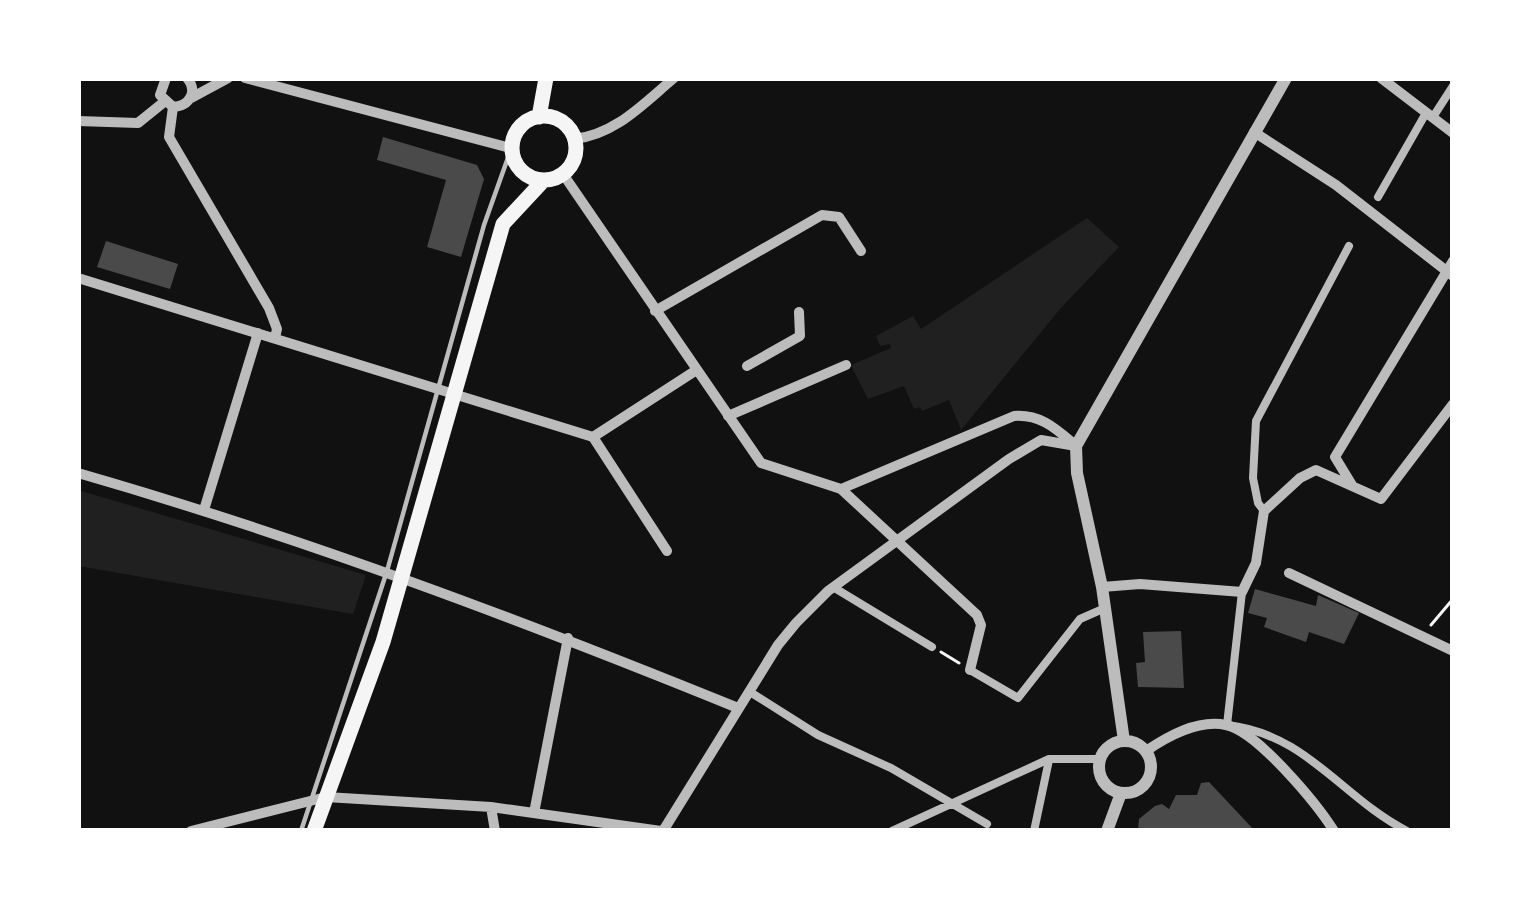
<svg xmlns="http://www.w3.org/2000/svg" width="1531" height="909" font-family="'Exo 2',sans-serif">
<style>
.green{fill:#202020}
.building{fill:#4a4a4a}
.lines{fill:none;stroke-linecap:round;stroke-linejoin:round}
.path{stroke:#f5f5f5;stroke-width:3}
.service{stroke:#bcbcbc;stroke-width:4.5}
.pedestrian{stroke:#bcbcbc;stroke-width:8}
.minor{stroke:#bcbcbc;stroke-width:10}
.tertiary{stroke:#bcbcbc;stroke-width:12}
.secondary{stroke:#f5f5f5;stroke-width:15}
</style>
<rect width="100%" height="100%" fill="#111"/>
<path class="green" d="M1087 218 1119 247 1060 309 961 430 949 400 922 411 920 407 914 409 904 386 868 399 851 365 891 348 890 344 880 346 876 336 913 316 921 329Z
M78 490 366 575 353 614 78 566Z"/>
<path class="building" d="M383 137 477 165 484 179 461 257 427 247 446 180 377 160Z
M106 241 178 264 170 289 97 267Z
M1255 589 1316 606 1318 595 1359 613 1344 644 1309 632 1306 642 1264 627 1267 618 1248 613Z
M1181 631 1184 688 1138 687 1136 663 1145 662 1143 632Z
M1209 782 1255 831 1138 830 1139 819 1155 806 1162 804 1169 809 1176 795H1197L1201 783Z"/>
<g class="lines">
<path class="path" d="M1431 625 1453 599
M941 652 959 663"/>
<path class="service" d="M301 831 387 571 484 225 510 152"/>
<path class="pedestrian" d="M1433 117 1453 86
M1378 197 1426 113
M1264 511 1258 503 1253 478 1256 421 1349 246
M833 587 932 647
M1242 592 1227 725C1307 734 1341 797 1407 831
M970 670 1018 698 1080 619 1105 608
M750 692 818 735 891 768 987 824
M892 831 1049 759H1101
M1034 831 1049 760"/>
<path class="minor" d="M166 78 160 95 173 107C190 106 198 91 187 78
M245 78 510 148
M1381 78 1453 133
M191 98 228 78
M173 107 169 137 269 308 277 329 275 338
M78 121 138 123 164 102
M1254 132 1336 185 1453 276
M574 139C615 135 644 103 674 78
M563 174 761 463 841 489 977 615 981 625 970 670
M78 278 593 437 695 371
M655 311 822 215 839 217 861 251
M747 366 800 336 799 312
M728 416 846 365
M593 437 667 551
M78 473C304 538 521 620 738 708
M1352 485 1335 457 1453 261
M841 489 1014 416C1040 414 1055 428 1074 444
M204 510 258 333
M1289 573 1453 651
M1102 587 1140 584 1242 592 1256 563 1264 511 1300 478 1316 470 1381 499 1453 404
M1146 751C1168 736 1198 719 1226 725 1257 731 1317 804 1334 831
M491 807 495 831
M534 813 568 638
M191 831 326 797 491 807 661 831
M663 831 778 645 796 623 828 591 1009 459 1041 440 1076 446"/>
<path class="tertiary" d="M1124 741 1102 587 1077 473 1076 446 1286 78
M1099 767a26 26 0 1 1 52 0a26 26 0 1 1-52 0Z
M1107 831 1121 793"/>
<path class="secondary" d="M512 148a32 32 0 1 1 64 0a32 32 0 1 1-64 0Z
M539 117 546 78
M314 831 383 642 503 224 544 180"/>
</g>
<rect width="1531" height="909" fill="none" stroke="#ffffff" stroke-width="162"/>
</svg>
